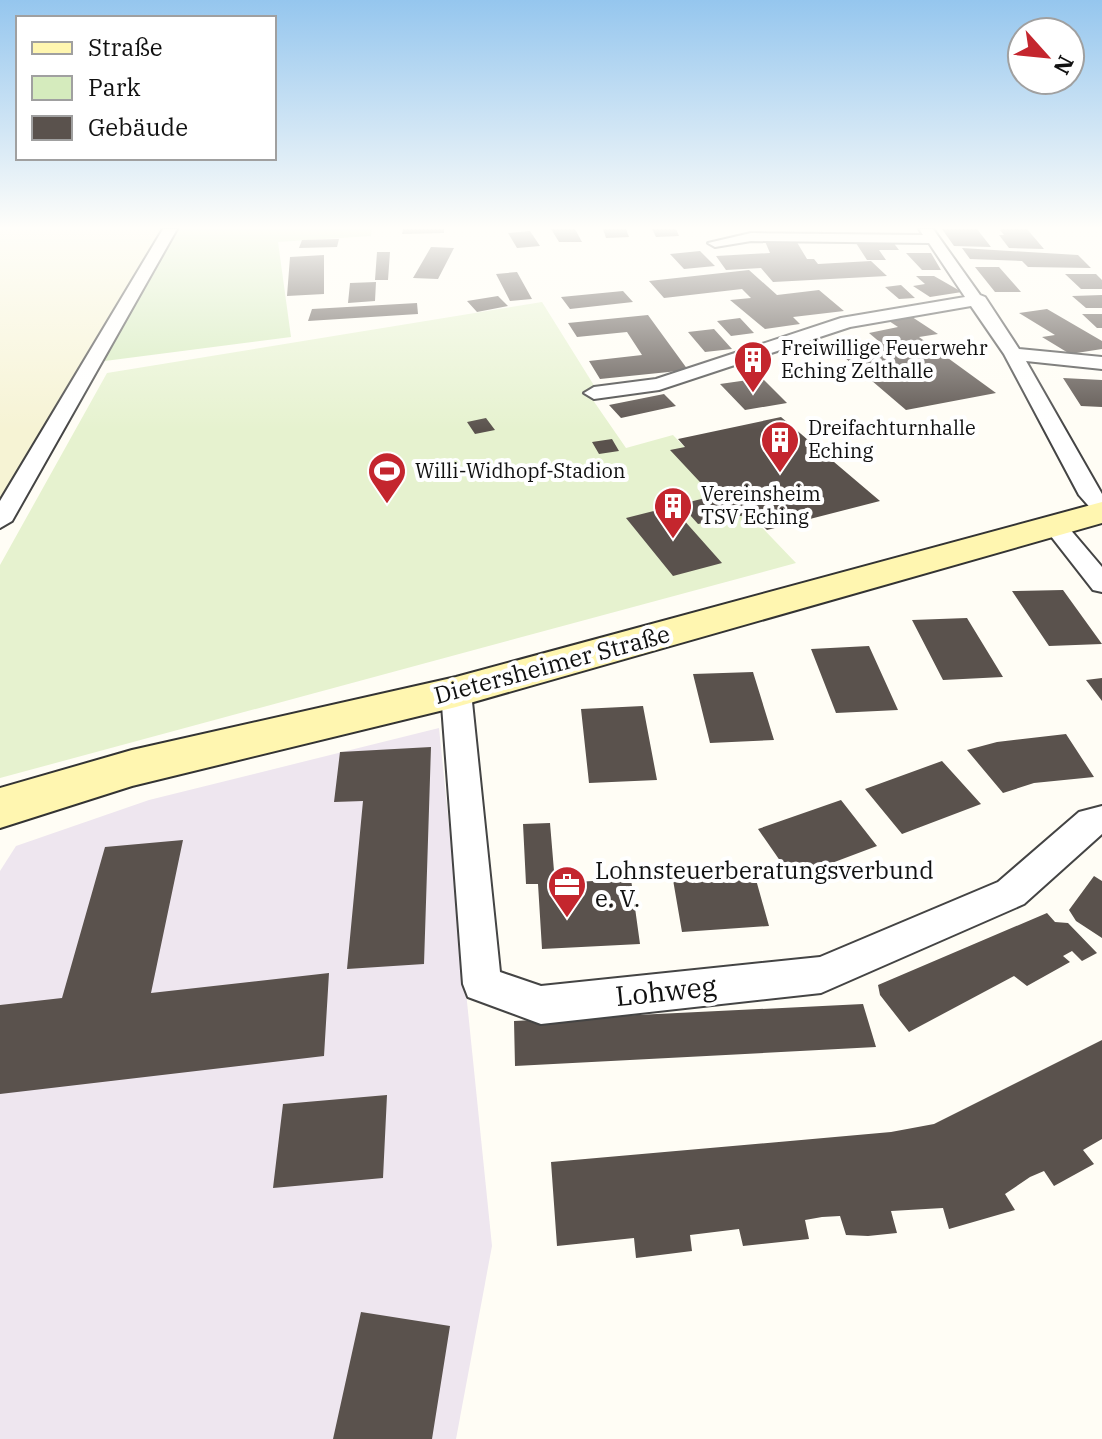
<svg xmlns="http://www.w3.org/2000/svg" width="1102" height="1439" font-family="'IBM Plex Serif',serif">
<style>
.industrial{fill:#eee6ef}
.farmland{fill:#f6f3d4}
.green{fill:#d5ebbd}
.pitch{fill:#e6f2cf}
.building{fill:#5a524d}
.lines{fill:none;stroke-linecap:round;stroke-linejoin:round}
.street-casing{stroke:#444;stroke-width:4}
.secondary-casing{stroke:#333;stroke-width:4}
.street{fill:#fff;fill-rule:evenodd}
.secondary{fill:#fff6b0;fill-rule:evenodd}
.labels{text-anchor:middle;stroke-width:8;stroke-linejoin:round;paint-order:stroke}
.far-poi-label{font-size:20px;fill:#111;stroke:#fff;text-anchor:start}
.street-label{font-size:24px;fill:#111;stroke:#fff}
.poi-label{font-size:24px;fill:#111;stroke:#fff;text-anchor:start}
.near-street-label{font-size:28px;fill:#111;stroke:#fff}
</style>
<rect width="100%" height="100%" fill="#fffdf5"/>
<path class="industrial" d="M439 728 492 1246 456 1439H0V871L16 846 149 800Z"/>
<path class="farmland" d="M0 229H165L0 508Z"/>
<path class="green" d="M176 229H372L371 236 278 242 291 337 97 362Z"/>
<path class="pitch" d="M542 302 595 387 586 390 626 448 673 435 796 563 0 778V565L107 373Z"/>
<path class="building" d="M403 229H444V233L402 234Z
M551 229H575L582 242H559Z
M603 229H626L629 237 606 238Z
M652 229H676L679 236 656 237Z
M942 229H977L991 247 954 246Z
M1003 229H1027L1044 249 1009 248 999 235H1004L1000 230Z
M530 231 540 246 517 248 508 233Z
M339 239 337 247 299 248 302 240Z
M764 239H795L807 259H814L818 264 871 261 887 276 773 282 761 268 726 270 716 256 770 253Z
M854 240 892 241 899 250H879L886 260H867Z
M431 247 454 248 438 279 413 278Z
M962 248 1078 255 1091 268 1028 267 1022 261 970 259Z
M700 251 715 266 684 269 670 254Z
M377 252H390L388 280H375Z
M906 253H931L941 270H922Z
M324 255V294L287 296 290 257Z
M975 267H999L1021 292H995Z
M749 270 777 295 819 290 844 311 793 317 800 324 765 329 730 300 751 298 742 289 664 298 649 281Z
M517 272 532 299 510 301 496 274Z
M1065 274H1096L1102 280V289H1081Z
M916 276H934L962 292 930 297 913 286 925 284Z
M376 282 375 301 348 303 350 283Z
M901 285 915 298 899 299 885 287Z
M623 291 633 302 570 309 561 297Z
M1102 295V308H1086L1072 296Z
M498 296 508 306 477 312 467 301Z
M417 303 418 314 308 321 312 309Z
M1047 309 1102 341V349L1070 354 1042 337 1055 335 1019 313Z
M906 313 938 334 919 337 996 393 906 410 837 351 882 344 869 333 898 327 883 317Z
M1082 314H1102V328H1097Z
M648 315 688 370 600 379 589 361 642 355 627 332 577 337 568 323Z
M740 318 754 333 731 336 717 321Z
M714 329 732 349 705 352 688 332Z
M762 378 787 403 745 410 720 384Z
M1063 378 1102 380V407L1081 406Z
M664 394 676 406 621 418 609 405Z
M781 417 880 501 767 530 751 514 698 524 690 515 682 518 722 563 673 576 626 518 713 496 670 450 685 447 678 439Z
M486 418 495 430 475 434 467 422Z
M612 439 619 451 599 454 592 442Z
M1063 590 1102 644 1049 646 1012 591Z
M967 618 1003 677 943 680 912 620Z
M869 646 898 710 836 713 811 649Z
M753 672 774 740 710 743 693 674Z
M1102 678V701L1086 680Z
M643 706 657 780 589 783 581 709Z
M1066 734 1094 777 1034 783 1003 793 967 750 997 742Z
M431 747 424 964 347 969 363 801 334 802 340 752Z
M942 761 981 804 902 834 865 789Z
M841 800 877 846 792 878 758 829Z
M550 823 555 883 631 879 640 944 542 949 538 884H526L523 824Z
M183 840 151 993 329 973 324 1056 0 1094V1005L62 998 105 847Z
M753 869 769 926 682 932 672 874Z
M1094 876 1102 881V938L1076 921 1069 910Z
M1047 913 1055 922 1068 923 1097 953 1082 961 1072 951 1063 956 1070 962 1027 986 1014 976 909 1032 880 995 878 985Z
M863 1004 876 1047 515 1066 514 1021Z
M1102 1040V1139L1083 1150 1094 1164 1054 1186 1044 1171 1030 1177 1005 1194 1015 1210 949 1229 943 1208 891 1211 897 1233 868 1236 846 1235 840 1216 822 1217 805 1220 809 1239 743 1246 739 1229 690 1235 692 1251 636 1258 634 1238 557 1246 551 1162 891 1132 934 1124Z
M387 1095 383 1178 273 1188 283 1104Z
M361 1312 450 1326 432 1439H333Z"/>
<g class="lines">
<defs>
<path id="street" d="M163 229H177L12 521 0 528V501Z
M919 229H933L980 295 985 297 1019 349 1102 357V369L1026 361 1102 494V514L1094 512 1079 495 1004 354 971 306 850 327 659 390 594 399 584 393 594 387 656 379 841 318 965 297 929 243 751 241 715 247 708 243 751 233 923 235Z
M1055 519 1063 521 1102 567V592L1093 590 1043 526Z
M456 682 466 685 471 692 500 972 541 986 820 957 998 882 1079 812 1102 806V834L1024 904 821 993 541 1024 468 997 463 984 441 692 446 685Z"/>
<path id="secondary" d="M1102 502V523L456 707 132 786 0 828V788L132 750 456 677Z"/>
</defs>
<use href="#street" class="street-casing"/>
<use href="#secondary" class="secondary-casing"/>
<use href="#street" class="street"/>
<use href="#secondary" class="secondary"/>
</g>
<linearGradient id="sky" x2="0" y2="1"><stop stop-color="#95c6ee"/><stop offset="0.53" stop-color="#fffefa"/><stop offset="1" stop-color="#fffefa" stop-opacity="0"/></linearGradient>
<rect width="1102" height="430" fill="url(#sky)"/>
<defs>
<symbol id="building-pin" viewBox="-11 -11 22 30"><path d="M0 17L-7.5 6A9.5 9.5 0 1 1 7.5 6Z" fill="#c4262e" stroke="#fff"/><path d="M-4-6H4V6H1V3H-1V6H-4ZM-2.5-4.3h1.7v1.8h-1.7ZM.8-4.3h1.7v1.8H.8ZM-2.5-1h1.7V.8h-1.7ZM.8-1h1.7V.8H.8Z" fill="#fff"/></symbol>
<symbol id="stadium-pin" viewBox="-11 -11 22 30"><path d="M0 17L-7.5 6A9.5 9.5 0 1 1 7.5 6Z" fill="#c4262e" stroke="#fff"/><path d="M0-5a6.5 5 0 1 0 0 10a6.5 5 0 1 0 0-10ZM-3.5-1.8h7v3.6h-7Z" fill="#fff"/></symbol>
<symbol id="office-pin" viewBox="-11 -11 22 30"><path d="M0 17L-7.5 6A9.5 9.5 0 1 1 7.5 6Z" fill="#c4262e" stroke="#fff"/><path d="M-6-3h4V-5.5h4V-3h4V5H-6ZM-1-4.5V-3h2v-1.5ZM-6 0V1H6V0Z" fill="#fff"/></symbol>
</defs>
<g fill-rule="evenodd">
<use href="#building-pin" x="731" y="338" width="44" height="60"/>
<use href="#building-pin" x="758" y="418" width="44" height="60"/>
<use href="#stadium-pin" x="365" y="449" width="44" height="60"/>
<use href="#building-pin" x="651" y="484" width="44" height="60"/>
<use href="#office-pin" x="545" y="863" width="44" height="60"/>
</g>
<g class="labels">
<g class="far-poi-label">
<text x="781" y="355">Freiwillige Feuerwehr<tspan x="781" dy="23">Eching Zelthalle</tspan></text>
<text x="808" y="435">Dreifachturnhalle<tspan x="808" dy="23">Eching</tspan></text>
<text x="415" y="478">Willi-Widhopf-Stadion</text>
<text x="701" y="501">Vereinsheim<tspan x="701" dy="23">TSV Eching</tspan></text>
</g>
<g class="street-label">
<text transform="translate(552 665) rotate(-15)" y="8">Dietersheimer Straße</text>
</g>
<g class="poi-label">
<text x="595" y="879">Lohnsteuerberatungsverbund<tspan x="595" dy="28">e. V.</tspan></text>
</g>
<g class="near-street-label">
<text transform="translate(666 991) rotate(-6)" y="10">Lohweg</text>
</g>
</g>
<rect x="16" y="16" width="260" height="144" fill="#ffffff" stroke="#a0a0a0" stroke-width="2"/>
<rect x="32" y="42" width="40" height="12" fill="#fff6b0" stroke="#a0a0a0" stroke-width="2"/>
<text x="88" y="56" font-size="24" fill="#111111">Straße</text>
<rect x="32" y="76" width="40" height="24" fill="#d5ebbd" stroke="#a0a0a0" stroke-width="2"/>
<text x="88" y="96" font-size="24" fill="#111111">Park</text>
<rect x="32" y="116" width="40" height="24" fill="#5a524d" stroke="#a0a0a0" stroke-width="2"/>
<text x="88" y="136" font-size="24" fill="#111111">Gebäude</text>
<g transform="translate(1046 56) rotate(117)"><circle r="38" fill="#ffffff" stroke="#a0a0a0" stroke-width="2"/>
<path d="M0-6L14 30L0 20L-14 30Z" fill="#c4262e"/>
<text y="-12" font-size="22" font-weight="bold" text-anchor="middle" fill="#111111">N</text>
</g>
</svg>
